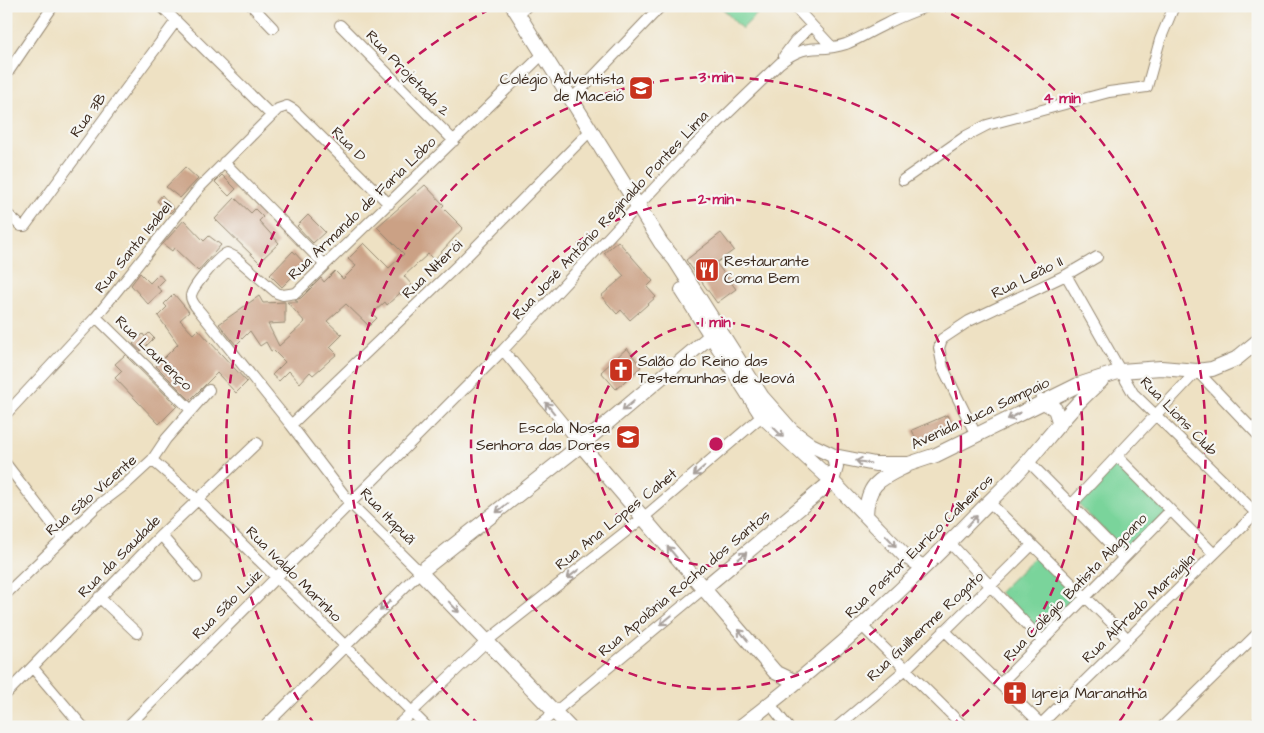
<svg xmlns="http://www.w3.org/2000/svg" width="1264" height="733" font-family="'Architects Daughter',sans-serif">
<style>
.green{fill:#7ad49b;stroke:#5a7f5c}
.building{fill:#cba185}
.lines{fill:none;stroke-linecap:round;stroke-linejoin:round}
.street-casing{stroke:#948670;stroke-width:12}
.secondary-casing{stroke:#948670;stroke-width:16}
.street{stroke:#fff;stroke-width:10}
.secondary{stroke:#fff;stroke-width:14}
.oneway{stroke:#a79f9a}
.ring{fill:none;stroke:#c2185b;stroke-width:2.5;stroke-dasharray:9 6}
.labels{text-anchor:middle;stroke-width:4.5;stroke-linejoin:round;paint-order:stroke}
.street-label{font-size:15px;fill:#3b2a1e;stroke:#f6f6f2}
.poi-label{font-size:15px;fill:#3b2a1e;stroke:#f6f6f2;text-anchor:start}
.centre{fill:#c2185b;stroke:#f6f6f2;stroke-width:2.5}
.ring-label{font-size:15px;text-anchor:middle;font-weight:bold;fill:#c2185b;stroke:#f6f6f2;stroke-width:4.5;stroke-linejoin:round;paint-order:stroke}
</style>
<rect width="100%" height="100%" fill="#f6f6f2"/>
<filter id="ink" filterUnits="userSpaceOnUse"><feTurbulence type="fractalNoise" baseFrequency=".02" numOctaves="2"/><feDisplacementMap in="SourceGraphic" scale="10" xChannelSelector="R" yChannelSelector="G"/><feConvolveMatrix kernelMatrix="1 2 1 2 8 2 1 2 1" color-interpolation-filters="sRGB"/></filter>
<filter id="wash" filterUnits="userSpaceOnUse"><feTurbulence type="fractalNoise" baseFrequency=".0096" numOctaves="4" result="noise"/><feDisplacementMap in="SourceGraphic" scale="20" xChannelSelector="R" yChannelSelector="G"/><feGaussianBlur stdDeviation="1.12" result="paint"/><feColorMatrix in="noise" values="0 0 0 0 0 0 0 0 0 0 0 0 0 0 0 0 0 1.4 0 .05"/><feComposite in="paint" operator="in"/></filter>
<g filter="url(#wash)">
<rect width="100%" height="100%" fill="#eee1c3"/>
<path class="green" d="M720 6H749L757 14 742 29Z
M1118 462 1167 513 1126 553 1076 502Z
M1035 557 1077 600 1041 636 999 592Z"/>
<g id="blocks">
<path class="building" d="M185 167 198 179 180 198 166 187Z
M222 175 236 189 229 196 215 182Z
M425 185 444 205 442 207 463 228 434 260 428 254 404 276 412 285 401 295 400 293 387 305 385 302 372 314 377 318 369 326 346 304 327 321 342 335 330 347 337 354 313 375 310 372 300 383 289 371 279 381 272 375 285 362 273 350 271 351 266 342 260 346 250 331 236 345 219 324 259 296 263 303 285 302V323L268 324 279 346 305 322 287 302H298L295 300 301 298 321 278 324 282 335 271 343 279 356 266 348 259 364 243 389 268 404 254 377 227Z
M162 195 174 209 170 213 157 201Z
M235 198 251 213 255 209 263 217 259 221 279 243 259 262 215 219Z
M308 215 325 232 313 243 297 226Z
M184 220 204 241 209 236 221 245 198 271 174 248 172 251 163 244Z
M721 233 734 250 716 263 736 289 717 303 686 260Z
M618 241 653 281 647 287 656 297 630 320 621 310 617 314 601 296 624 276 604 253Z
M293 251 305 264 282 287 270 275Z
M140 273 150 283 159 274 164 280 157 287 162 291 148 304 131 285Z
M174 294 189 312 180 320 193 334 198 329 247 382 236 393 217 373 190 400 156 366 178 344 158 316 167 307 164 304Z
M149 333 154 338 141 351 133 344 143 334 145 337Z
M627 348 641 367 616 389 601 372Z
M125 355 177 406 159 424 115 378 122 371 115 364Z
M947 415 953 428 918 444 912 430Z"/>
</g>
</g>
<g filter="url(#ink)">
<use href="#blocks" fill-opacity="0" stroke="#948670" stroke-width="1"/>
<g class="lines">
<defs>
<path id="street" d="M161 6 271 115
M252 6 273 28
M794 6 832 47
M519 14 527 6
M340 25 454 141
M784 56 795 41 812 26
M6 75 53 6
M571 100 661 6
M224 162 325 265
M903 180 966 136 987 125 1109 92 1147 87 1160 40 1174 6
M6 213 21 226H25L176 21
M1066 275 1133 393 1256 513
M96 317 191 410
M503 350 581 445
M6 414 96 317 200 187 278 109 287 106 294 110 389 204
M291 425 461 262 590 131
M976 435 943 368 939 348 942 339 969 321 1066 275 1097 257
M1117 456 1214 554
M152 460 197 499 427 727
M1028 461 1124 558
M6 464 63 538
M989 502 1128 639
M1071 505 1197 371 1258 435
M161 535 197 577
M950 543 1043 642
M6 594 97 506 126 484 152 460 166 439 209 390
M99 597 137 633
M862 626 964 727
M944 630 1041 724
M33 668 83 727
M1000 684 1170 511
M6 694 161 535 257 443
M770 704 788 727
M127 727 503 350 693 147 780 63C810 40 816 54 846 44 859 39 871 31 884 25 898 17 913 12 928 6
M264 727 420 572 351 504 291 425 201 313C197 308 191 302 191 296 192 287 219 256 227 253L235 257 277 293 283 295 296 293 543 54
M396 727 487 641 643 518 762 416
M537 727 703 589
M837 727 906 669 1032 545
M1038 727 1258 511
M1162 727 1258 633
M1253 727 1258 722"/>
<path id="secondary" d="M513 6 661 243 675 260 762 397 792 431 811 445 834 456 875 464H909L936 455 1078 385 1121 371 1161 368 1197 371 1212 369 1236 359 1258 341
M682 290 762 416 832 481 906 557 924 567
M1042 401 1055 409 1060 424
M581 445 775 672 796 682
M866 515C867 483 880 479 906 466
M703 589 832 481 836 467 834 456
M569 727 420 572 581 445 719 329
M740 727C828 660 909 585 985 506 1000 491 1016 476 1030 459 1053 432 1074 404 1101 381"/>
</defs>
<use href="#street" class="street-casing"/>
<use href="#secondary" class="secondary-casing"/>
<use href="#street" class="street"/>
<use href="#secondary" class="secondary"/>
</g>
<defs><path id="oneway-shaft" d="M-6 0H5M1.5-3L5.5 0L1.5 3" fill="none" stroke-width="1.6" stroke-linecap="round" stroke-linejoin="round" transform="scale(1.25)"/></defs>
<g class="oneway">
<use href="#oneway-shaft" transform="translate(628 406) rotate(140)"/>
<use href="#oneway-shaft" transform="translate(550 408) rotate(-129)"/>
<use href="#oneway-shaft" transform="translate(1014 416) rotate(152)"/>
<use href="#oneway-shaft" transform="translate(778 432) rotate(45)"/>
<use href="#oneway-shaft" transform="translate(863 462) rotate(-170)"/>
<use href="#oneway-shaft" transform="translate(699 471) rotate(139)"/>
<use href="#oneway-shaft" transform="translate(502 508) rotate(142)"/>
<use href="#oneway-shaft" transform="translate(972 521) rotate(-46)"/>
<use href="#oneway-shaft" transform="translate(891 541) rotate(47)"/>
<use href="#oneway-shaft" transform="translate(672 552) rotate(-130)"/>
<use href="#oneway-shaft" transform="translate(741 557) rotate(-40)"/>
<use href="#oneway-shaft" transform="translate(573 574) rotate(142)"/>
<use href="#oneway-shaft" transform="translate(385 606) rotate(136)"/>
<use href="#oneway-shaft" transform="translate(454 607) rotate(46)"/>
<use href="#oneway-shaft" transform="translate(666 620) rotate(141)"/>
<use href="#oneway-shaft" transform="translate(743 635) rotate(-130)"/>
</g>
</g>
<g class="ring">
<circle cx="716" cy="444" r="122"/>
<circle cx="716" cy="444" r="245"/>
<path d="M480 725A367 367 0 1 1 952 725"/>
<path d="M315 725A490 490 0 0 1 494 7M938 7A490 490 0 0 1 1117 725"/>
</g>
<defs>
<symbol id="school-square" viewBox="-11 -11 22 22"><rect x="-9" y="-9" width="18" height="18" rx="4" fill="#c8321e" stroke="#f6f6f2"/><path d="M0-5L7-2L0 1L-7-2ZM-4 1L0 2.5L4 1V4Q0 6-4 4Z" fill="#fff"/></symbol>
<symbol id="restaurant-square" viewBox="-11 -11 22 22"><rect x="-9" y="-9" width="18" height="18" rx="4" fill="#c8321e" stroke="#f6f6f2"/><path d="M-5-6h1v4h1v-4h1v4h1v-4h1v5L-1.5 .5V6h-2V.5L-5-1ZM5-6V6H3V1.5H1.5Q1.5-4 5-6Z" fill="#fff"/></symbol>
<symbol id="church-square" viewBox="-11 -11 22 22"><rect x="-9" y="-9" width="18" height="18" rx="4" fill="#c8321e" stroke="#f6f6f2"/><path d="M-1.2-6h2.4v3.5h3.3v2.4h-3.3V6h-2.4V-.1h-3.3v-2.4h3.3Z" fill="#fff"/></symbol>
</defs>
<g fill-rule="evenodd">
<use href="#school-square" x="627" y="74" width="28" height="28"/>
<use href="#restaurant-square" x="693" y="256" width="28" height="28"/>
<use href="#church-square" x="607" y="356" width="28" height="28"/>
<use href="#school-square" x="614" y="423" width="28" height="28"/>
<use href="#church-square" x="1001" y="679" width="28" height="28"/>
</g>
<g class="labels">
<g class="street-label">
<text transform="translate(408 73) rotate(46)" y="5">Rua Projetada 2</text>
<text transform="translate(88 115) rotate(-54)" y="5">Rua 3B</text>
<text transform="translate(349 144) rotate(45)" y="5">Rua D</text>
<text transform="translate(362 208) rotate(-44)" y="5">Rua Armando de Faria Lôbo</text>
<text transform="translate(610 215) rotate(-47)" y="5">Rua José Antônio Reginaldo Pontes Lima</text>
<text transform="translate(133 247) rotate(-51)" y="5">Rua Santa Isabel</text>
<text transform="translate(432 269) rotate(-44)" y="5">Rua Niterói</text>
<text transform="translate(1027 277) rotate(-26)" y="5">Rua Leão II</text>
<text transform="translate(154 353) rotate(44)" y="5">Rua Lourenço</text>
<text transform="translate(980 413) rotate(-25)" y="5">Avenida Juca Sampaio</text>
<text transform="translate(1179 416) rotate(46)" y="5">Rua Lions Club</text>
<text transform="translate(91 495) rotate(-41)" y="5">Rua São Vicente</text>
<text transform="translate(388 516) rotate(46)" y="5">Rua Itapuã</text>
<text transform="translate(616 519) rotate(-39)" y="5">Rua Ana Lopes Cahet</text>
<text transform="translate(919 546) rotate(-44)" y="5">Rua Pastor Euríco Calheiros</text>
<text transform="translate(119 556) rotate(-45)" y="5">Rua da Saudade</text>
<text transform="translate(294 574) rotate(45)" y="5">Rua Ivaldo Marinho</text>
<text transform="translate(684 583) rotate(-40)" y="5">Rua Apolônia Rocha dos Santos</text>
<text transform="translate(1075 587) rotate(-46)" y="5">Rua Colégio Batista Alagoano</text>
<text transform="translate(227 604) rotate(-45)" y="5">Rua São Luiz</text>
<text transform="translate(1138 608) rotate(-44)" y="5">Rua Alfredo Marsiglia</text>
<text transform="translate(925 626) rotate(-43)" y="5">Rua Guilherme Rogato</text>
</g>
<g class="poi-label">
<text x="624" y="84" text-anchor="end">Colégio Adventista<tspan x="624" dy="17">de Maceió</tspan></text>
<text x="724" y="266">Restaurante<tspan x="724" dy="17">Coma Bem</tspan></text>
<text x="638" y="366">Salão do Reino das<tspan x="638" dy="17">Testemunhas de Jeová</tspan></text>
<text x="610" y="433" text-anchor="end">Escola Nossa<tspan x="610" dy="17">Senhora das Dores</tspan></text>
<text x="1032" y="698">Igreja Maranatha</text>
</g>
</g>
<circle cx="716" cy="444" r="8" class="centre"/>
<g class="ring-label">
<text x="716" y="82">3 min</text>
<text x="1062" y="103">4 min</text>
<text x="716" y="204">2 min</text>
<text x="716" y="327">1 min</text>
</g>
<rect width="1264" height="733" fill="none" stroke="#f6f6f2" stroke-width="25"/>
</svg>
